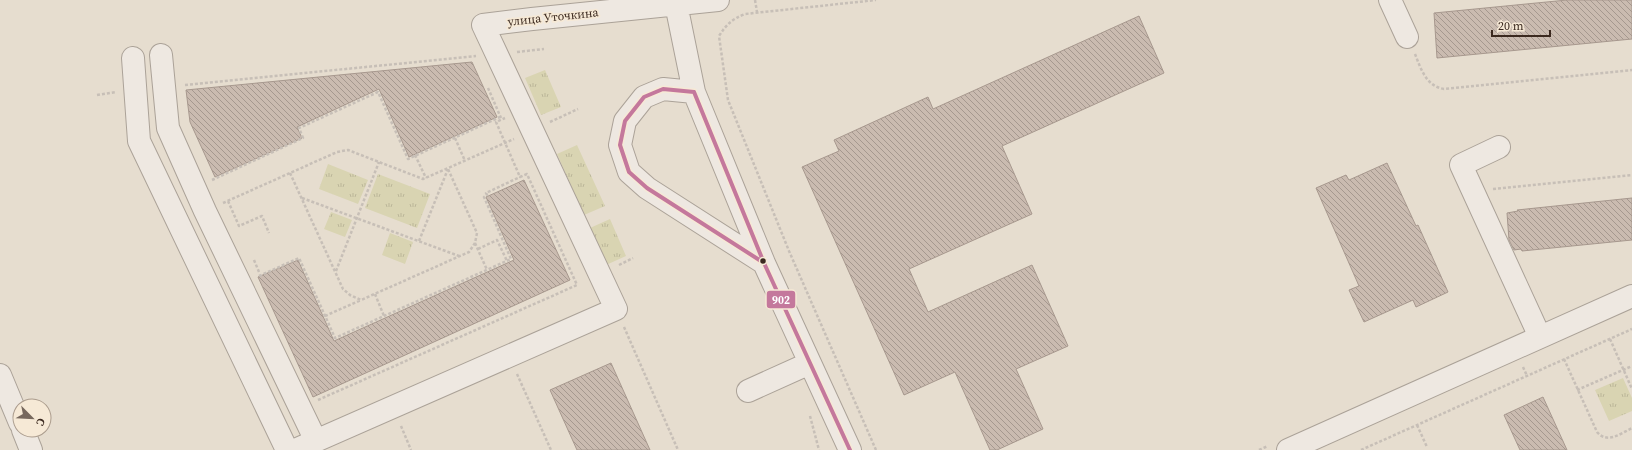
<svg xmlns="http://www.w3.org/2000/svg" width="1632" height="450" font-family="'Source Serif 4',serif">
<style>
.park{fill:url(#park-tufts)}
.building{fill:url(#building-back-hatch);stroke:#a7988e}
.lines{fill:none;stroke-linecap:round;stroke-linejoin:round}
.minor-casing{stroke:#aba298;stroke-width:24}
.path{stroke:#c7bfb7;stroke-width:2.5;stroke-dasharray:3 2;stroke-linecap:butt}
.minor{stroke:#eee8e1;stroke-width:22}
.bus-1-casing{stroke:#f6e9d6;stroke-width:7}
.bus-1{stroke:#c4789c;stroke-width:4}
.bus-dot{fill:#3b291f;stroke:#f6e9d6;stroke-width:1.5}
.labels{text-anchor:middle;stroke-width:3.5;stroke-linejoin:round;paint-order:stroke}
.street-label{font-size:12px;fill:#3b291f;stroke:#f6e9d6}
.line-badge{stroke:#f6e9d6;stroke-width:1.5}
.badge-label{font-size:11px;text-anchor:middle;font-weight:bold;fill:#fff}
</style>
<defs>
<pattern id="park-tufts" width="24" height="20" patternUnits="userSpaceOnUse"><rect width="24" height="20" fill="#d9d4b2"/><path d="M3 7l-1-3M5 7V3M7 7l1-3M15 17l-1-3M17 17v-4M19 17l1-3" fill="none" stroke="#bbb699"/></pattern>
<pattern id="building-back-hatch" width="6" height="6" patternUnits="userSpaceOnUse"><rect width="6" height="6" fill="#cabbb0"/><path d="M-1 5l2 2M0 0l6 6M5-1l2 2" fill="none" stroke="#a5988f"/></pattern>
</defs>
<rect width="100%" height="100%" fill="#e6ddcf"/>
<path class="park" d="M545 70 561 107 541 115 525 78Z
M577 145 605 206 584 215 557 154Z
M328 164 368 180 358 204 319 189Z
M378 174 430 194 417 228 365 208Z
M331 212 352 220 345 237 324 229Z
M610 219 626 256 606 265 590 228Z
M390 233 413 242 405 264 382 255Z
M1623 378 1632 398V411L1609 421 1595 390Z"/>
<path class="building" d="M1567 0H1632V39L1437 58 1434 13Z
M1139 16 1164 73 1002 146 1032 214 909 269 928 312 1032 265 1068 346 1016 369 1043 429 997 450H990L955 372 904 395 802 167 839 151 834 140 928 97 933 109Z
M472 62 497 117 409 157 379 89 297 127 302 138 215 177 190 122 186 90Z
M1387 163 1416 226 1418 225 1448 292 1416 307 1413 300 1364 322 1349 290 1359 286 1316 188 1346 175 1349 180Z
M524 180 570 280 313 397 258 277 298 260 334 341 514 260 486 197Z
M1632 198V240L1522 251 1521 249 1514 250 1509 240 1507 213 1518 211 1517 210Z
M611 363 650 450H577L550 390Z
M1543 397 1567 450H1520L1504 415Z"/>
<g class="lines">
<defs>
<path id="minor" d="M1390 0 1407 37
M676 4 694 92 764 263 850 450
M161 55 168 128 205 211 316 441
M133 58 139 141 287 450
M694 92 663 89 644 97 625 121 620 145 629 172 647 188 764 263
M1499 147 1461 165 1540 337
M0 375 20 423
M748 391 810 363
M23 430 31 450
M295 450 616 309 483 25 532 19 718 0
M1288 450 1632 296"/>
</defs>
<use href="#minor" class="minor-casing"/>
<path class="path" d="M755 0 757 12
M517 52 544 49
M1415 54C1421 69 1426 86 1444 89L1632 70
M185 85 476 56
M488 88 501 118
M97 95 116 92
M550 122 578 109
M455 138 465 161
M415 155 426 178
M290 173 343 289 350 295 361 300 469 252 475 243 477 233 448 169
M212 180 303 138 299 128 378 92 408 159 500 117
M1493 189 1632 175
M302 198 459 256
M228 201 239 226 262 216 269 233
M223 203 337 152 348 150 423 179 514 139
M419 241 448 169
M475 243 487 270
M478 249 497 240 507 261
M254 260 259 272
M619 265 633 258
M336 271 379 162
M259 276 299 258 335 338 511 259 484 197 487 195 486 193 520 177
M375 294 384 316
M325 316 361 300
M624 327 678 450
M1610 339 1632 389
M1564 359 1597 432C1607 444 1620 434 1632 428
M1523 367 1527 376
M517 374 551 450
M1577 390 1632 366
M318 400 577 285 527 174 520 177 496 122 505 118
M810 416 819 450
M1417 425 1427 447
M401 426 411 450
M876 450 789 251 728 100 719 36C726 25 732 19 745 14L876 0
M1259 450 1268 446
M1361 450 1632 329"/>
<use href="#minor" class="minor"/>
<defs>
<path id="bus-1" d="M694 92 764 263 850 450
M694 92 663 89 644 97 625 121 620 145 629 172 647 188 764 263"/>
</defs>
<use href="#bus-1" class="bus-1-casing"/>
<use href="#bus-1" class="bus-1"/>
</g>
<circle class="bus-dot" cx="763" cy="261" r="3.5"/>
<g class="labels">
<g class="street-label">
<text transform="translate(553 17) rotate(-6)" y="4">улица Уточкина</text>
</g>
</g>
<rect class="line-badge" x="766" y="290" width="30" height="19" rx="4" fill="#c4789c"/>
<g class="badge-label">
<text x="781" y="304">902</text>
</g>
<g transform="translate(32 418) rotate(114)"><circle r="19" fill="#f6e9d6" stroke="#ab9c8d"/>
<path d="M0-3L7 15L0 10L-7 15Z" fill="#77685d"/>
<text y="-6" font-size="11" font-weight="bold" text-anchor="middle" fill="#3b291f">С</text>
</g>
<path d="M1492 30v6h58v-6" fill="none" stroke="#3b291f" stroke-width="2"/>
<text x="1498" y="30" font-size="12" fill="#3b291f" stroke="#f6e9d6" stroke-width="3" paint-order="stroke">20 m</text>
</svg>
